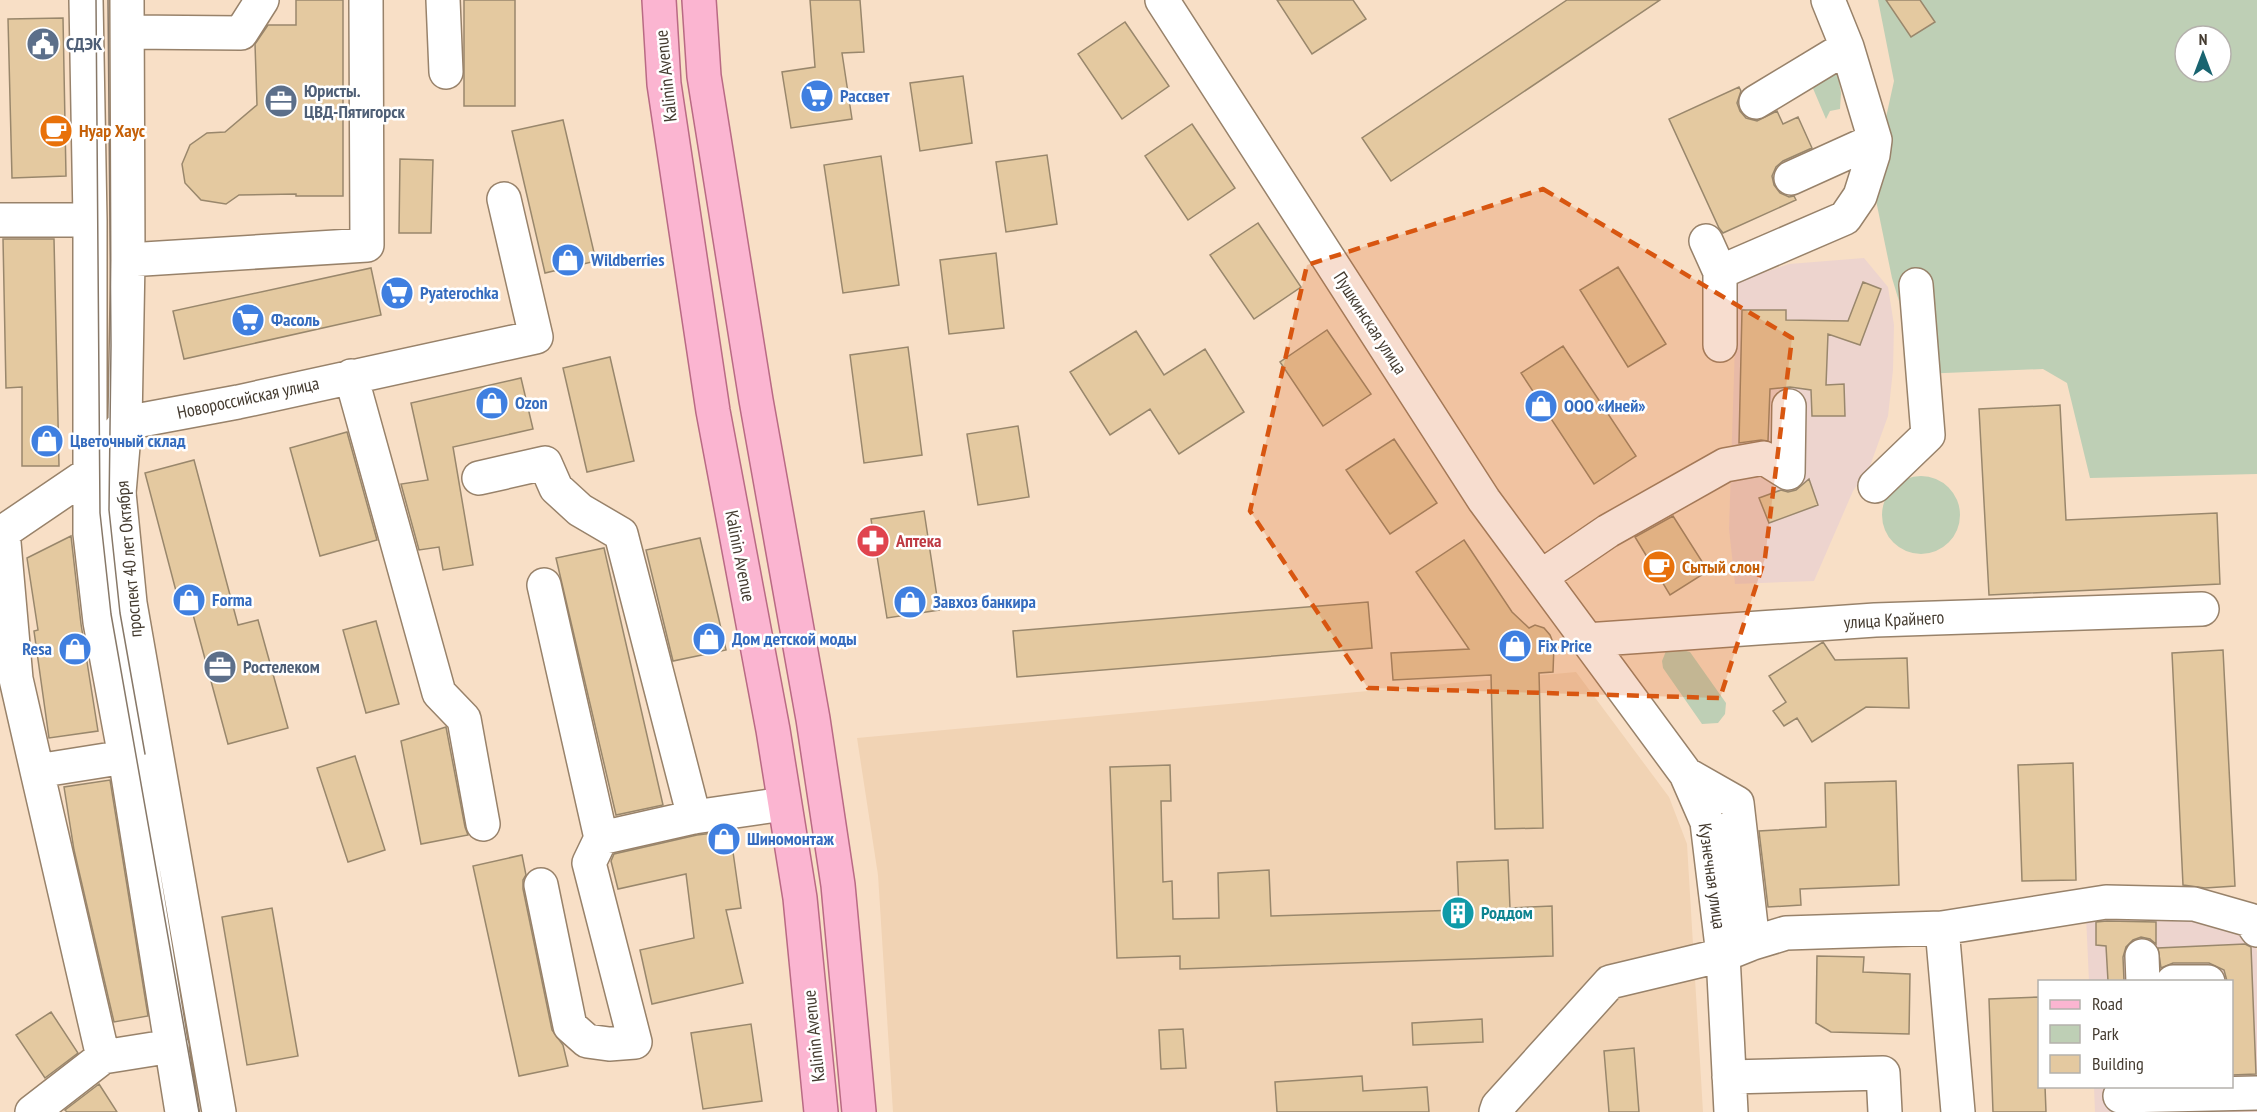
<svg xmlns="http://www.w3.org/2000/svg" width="2257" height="1112" font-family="'PT Sans Narrow',sans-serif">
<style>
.built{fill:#f1d3b4}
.industrial{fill:#edd4ce}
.green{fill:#becfb5;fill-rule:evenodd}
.building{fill:#e4c9a0;stroke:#99876c;stroke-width:1.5}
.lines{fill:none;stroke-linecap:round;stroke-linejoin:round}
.minor-casing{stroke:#98826a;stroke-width:36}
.major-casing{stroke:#b96a84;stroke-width:36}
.minor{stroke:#fff;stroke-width:33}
.major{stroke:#fbb5d1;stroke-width:33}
.tram{stroke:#877868;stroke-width:1.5}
.marked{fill:#d85610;fill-opacity:0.2;stroke:#d85610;stroke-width:4.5;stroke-dasharray:12 8;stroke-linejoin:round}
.labels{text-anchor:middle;stroke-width:5;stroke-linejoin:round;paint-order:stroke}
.service-label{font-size:18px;font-weight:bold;fill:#4e5e75;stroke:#fff;text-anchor:start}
.street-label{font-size:18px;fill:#443b30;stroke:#fff}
.shop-label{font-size:18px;font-weight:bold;fill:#366cbe;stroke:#fff;text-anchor:start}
.food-label{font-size:18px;font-weight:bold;fill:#c56008;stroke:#fff;text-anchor:start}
.health-label{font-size:18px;font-weight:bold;fill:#be3a42;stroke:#fff;text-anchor:start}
.culture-label{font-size:18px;font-weight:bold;fill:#0d838f;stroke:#fff;text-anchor:start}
</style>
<rect width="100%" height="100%" fill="#f8dfc6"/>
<path class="built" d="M1576 672 1669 797 1687 844 1703 1112H893L878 875 857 738Z"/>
<path class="industrial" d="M1864 258 1888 287 1894 325 1893 370 1888 416 1870 466 1853 491 1814 581 1735 584 1729 529 1737 282 1789 264Z
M2086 915 2216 920 2252 932 2257 952V1112H2095L2094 1087 2232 1086V982L2089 981Z"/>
<path class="green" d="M1878 0H2257V474L2090 478 2067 383 2043 369 1921 374 1892 278 1872 181 1894 81ZM2185 36H2221V72H2185Z
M1836 64 1841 93 1840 109 1830 111 1826 119 1809 79Z
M1882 515a39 39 0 1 1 78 0a39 39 0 1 1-78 0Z
M1679 649 1690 652 1726 703 1725 714 1718 723 1702 724 1663 668 1662 661 1666 651Z"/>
<path class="building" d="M296 0H343V196H296V194L239 195 226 204 201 200 185 183 182 164 190 145 207 133 225 132 257 105 255 44 268 25H296Z
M464 0H515V106H464Z
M810 0H860L864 52 842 53 852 119 791 128 782 72 815 67Z
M1277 0H1353L1366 19 1312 54Z
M1567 0H1660L1391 181 1362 138Z
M1886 0H1920L1935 22 1911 37Z
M63 18 66 176 12 178 8 19Z
M1125 22 1169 86 1122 119 1078 54Z
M963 76 972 143 920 151 910 83Z
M1739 87 1741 91 1737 103 1740 111 1746 118 1757 121 1777 111 1783 124 1798 117 1812 148 1783 161 1776 167 1772 176 1774 185 1780 193 1789 197 1794 196 1796 200 1723 233 1719 228 1669 119Z
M563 120 596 261 545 273 512 131Z
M1192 124 1235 188 1188 220 1145 156Z
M1047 155 1057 224 1006 232 996 162Z
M881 156 899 285 843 293 824 165Z
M400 159 433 160 431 233H399Z
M1258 223 1301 287 1254 319 1210 255Z
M3 239H54L59 466H22V387L6 388Z
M996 253 1004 328 949 334 940 260Z
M1618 267 1666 344 1628 367 1580 290Z
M371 268 381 315 184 359 173 311Z
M1863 282 1881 289 1860 345 1828 334 1826 385 1844 384 1845 416H1812L1811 390 1790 387 1770 389 1768 441 1761 440 1739 443 1742 310H1786V320L1848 321Z
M1327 330 1371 394 1323 426 1280 362Z
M1136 331 1164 375 1205 349 1244 412 1179 454 1150 409 1110 435 1070 372Z
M1563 346 1636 456 1594 484 1521 373Z
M908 347 922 455 864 463 850 355Z
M610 357 634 461 587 472 563 368Z
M521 378 533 429 453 447 473 565 443 570 439 547 419 550 401 484 428 480 411 403Z
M2060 405 2066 520 2217 513 2220 584 1989 595 1979 409Z
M1018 426 1029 497 978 505 967 434Z
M347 432 377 540 320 556 290 448Z
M1394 439 1437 503 1390 534 1346 470Z
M194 460 238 625 258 620 288 728 228 744 191 607 181 610 145 473Z
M1809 479 1818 505 1769 523 1759 498 1781 490 1788 492 1796 490Z
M924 511 939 610 887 618 871 519Z
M1673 516 1708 571 1670 595 1635 537Z
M71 536 81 624 98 731 49 738 34 631 38 630 27 558Z
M700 538 726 650 673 661 646 550Z
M1464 540 1512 612 1529 628 1535 625 1544 628 1550 635 1554 645 1553 672 1539 673 1543 828 1495 829 1491 675 1393 680 1391 653 1469 649 1416 572Z
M604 548 663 805 616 815 556 558Z
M1368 602 1372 648 1017 677 1013 631Z
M376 621 399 704 366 713 343 630Z
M1823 642 1835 660 1907 658 1909 708 1866 707 1812 742 1797 718 1784 726 1773 711 1786 702 1769 676Z
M2223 650 2235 886 2205 888 2183 885 2172 653Z
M446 727 465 827 468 835 421 844 401 741Z
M355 756 385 850 348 862 317 768Z
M2073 763 2076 880 2022 881 2018 765Z
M1170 765 1171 801H1161L1163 882 1172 881 1173 919 1219 918 1218 873 1269 870 1271 916 1459 910 1457 862 1508 860 1510 908 1552 906 1553 956 1180 969V956L1117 958 1110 767Z
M110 780 148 1016 114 1022 74 850 64 787Z
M1896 781 1899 885 1800 889 1801 905 1768 907 1759 831 1826 827 1825 783Z
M730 831 741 908 726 910 743 983 652 1004 640 950 694 938 686 874 618 889 611 861 614 854 697 835Z
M522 855 526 875 523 880V889L552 1030 563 1045 568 1066 519 1076 473 866Z
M272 908 298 1056 247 1065 222 917Z
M2107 921 2156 922V944L2150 939 2141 937 2133 940 2126 947 2123 957 2124 981H2108L2106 946 2096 945V922Z
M2245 944 2251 947 2256 1074 2232 1075V981H2227L2224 970 2209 963H2173L2161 968 2158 948Z
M1817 956 1864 957 1863 972 1910 974 1909 1034 1831 1032 1816 1023Z
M2040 997V1086H2045L2046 1112H1993L1989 999Z
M51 1012 78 1053 45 1078 16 1035Z
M1482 1019 1483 1042 1413 1045 1412 1023Z
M751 1024 762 1101 703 1109 691 1033Z
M1183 1029 1186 1068 1161 1069 1159 1030Z
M1634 1048 1639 1112H1609L1604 1051Z
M1362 1076 1363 1091 1427 1087 1429 1112H1277L1275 1082Z
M99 1084 117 1112H67L65 1110Z"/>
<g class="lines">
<defs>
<path id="minor" d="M86 0 90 220V534L100 622 125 757 182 1112
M127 0 128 260 125 423 119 493 130 603 219 1112
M443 0 446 72
M1162 0 1484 500 1686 774 1707 822 1723 955 1731 1112
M128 32 241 33 262 0
M1756 102 1847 47
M1791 178 1875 140 1847 47 1828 0
M0 220H90
M1706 241 1720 272 1845 218 1860 196 1873 155 1875 140
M128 260 367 245 366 0
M1720 345V272
M351 376 439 693 464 719 483 824
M479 478 545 463 556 488 580 510 621 534 694 817
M1875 486 1928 435 1916 285
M3 531 16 679 37 771 125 757
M0 534 90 473 125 423 238 402 536 337 504 199
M1542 576 1608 531 1725 465 1764 458 1788 473 1789 406
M1586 640 1875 620 2202 609
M37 771 103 1057 172 1046
M1686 774 1737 803 1753 943
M601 838 694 817 784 804
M541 885 570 1026 587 1041 609 1044 635 1042 589 863 601 838 544 585
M1942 928 1958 1112
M2142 956 2143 982
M2173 982H2208
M1729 1077 1883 1073 1885 1112
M2120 1096 2257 1093
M32 1112 103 1057
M1496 1112 1498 1106 1610 982 1723 955 1753 943 1786 933 1942 928 2106 902 2194 904 2250 920 2257 930"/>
<path id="major" d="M659 0 664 84 713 411 773 730 800 898 821 1112
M699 0 704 76 756 400 813 719 838 885 859 1112"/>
</defs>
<use href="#minor" class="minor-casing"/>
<use href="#major" class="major-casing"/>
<use href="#minor" class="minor"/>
<use href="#major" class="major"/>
<path class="tram" d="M96 0 100 513 111 614 199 1112
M108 0 111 345 109 510 120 613 145 754"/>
</g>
<path class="marked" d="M1543 189 1792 338 1765 558 1720 698 1368 688 1250 511 1307 265Z"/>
<defs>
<symbol id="civic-disc" viewBox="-11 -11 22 22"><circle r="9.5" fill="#5c6f8a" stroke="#fff"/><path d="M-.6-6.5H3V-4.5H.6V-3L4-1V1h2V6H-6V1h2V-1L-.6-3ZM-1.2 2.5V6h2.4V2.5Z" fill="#fff"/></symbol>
<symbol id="supermarket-disc" viewBox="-11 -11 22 22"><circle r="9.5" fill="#3f7fe0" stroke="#fff"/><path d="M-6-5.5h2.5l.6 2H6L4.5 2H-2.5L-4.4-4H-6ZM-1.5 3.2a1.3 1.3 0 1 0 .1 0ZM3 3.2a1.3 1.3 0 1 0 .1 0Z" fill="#fff"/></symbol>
<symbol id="office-disc" viewBox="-11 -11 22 22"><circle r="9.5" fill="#5c6f8a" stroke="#fff"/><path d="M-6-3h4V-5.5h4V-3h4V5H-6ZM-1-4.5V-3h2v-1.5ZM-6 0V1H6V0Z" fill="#fff"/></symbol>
<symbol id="cafe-disc" viewBox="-11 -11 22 22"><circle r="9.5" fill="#e8710a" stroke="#fff"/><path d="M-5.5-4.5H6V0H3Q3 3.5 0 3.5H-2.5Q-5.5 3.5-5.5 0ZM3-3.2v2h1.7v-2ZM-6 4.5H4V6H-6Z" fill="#fff"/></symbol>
<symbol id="shop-disc" viewBox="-11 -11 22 22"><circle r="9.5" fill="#3f7fe0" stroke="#fff"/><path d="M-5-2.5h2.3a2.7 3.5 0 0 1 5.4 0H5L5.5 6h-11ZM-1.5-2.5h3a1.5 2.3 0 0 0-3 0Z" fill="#fff"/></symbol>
<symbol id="pharmacy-disc" viewBox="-11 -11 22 22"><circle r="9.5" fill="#e0444e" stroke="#fff"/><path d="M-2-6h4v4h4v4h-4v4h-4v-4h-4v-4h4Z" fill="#fff"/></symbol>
<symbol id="building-disc" viewBox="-11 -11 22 22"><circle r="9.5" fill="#0f9aa8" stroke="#fff"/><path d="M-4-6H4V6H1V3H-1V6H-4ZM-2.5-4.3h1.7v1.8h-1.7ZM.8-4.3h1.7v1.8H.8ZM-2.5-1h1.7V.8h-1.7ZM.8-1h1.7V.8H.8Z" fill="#fff"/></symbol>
</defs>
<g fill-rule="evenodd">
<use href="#civic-disc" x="24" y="25" width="38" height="38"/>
<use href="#supermarket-disc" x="798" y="77" width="38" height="38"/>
<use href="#office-disc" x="262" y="82" width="38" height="38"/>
<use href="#cafe-disc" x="37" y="112" width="38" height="38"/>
<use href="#shop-disc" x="549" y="241" width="38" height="38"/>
<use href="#supermarket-disc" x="378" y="274" width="38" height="38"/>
<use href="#supermarket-disc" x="229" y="301" width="38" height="38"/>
<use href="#shop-disc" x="473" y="384" width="38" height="38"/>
<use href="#shop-disc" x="1522" y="387" width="38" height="38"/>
<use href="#shop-disc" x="28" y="422" width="38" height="38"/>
<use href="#pharmacy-disc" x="854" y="522" width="38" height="38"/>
<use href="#cafe-disc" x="1640" y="548" width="38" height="38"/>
<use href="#shop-disc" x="170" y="581" width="38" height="38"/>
<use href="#shop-disc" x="891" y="583" width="38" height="38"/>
<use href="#shop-disc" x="690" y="620" width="38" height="38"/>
<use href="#shop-disc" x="1496" y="627" width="38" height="38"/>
<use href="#shop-disc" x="56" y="630" width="38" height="38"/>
<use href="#office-disc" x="201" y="648" width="38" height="38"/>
<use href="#shop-disc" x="705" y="820" width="38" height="38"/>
<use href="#building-disc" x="1439" y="894" width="38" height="38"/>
</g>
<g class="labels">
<g class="service-label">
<text x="66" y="50">СДЭК</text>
<text x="304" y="97">Юристы.<tspan x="304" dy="21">ЦВД-Пятигорск</tspan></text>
<text x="243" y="673">Ростелеком</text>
</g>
<g class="street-label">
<text transform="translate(666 76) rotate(-96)" y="6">Kalinin Avenue</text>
<text transform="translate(1370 323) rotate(57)" y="6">Пушкинская улица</text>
<text transform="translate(248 398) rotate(-12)" y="6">Новороссийская улица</text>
<text transform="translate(740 556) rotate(79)" y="6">Kalinin Avenue</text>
<text transform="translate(129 559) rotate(-95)" y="6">проспект 40 лет Октября</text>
<text transform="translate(1894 620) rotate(-3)" y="6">улица Крайнего</text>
<text transform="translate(1712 876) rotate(82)" y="6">Кузнечная улица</text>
<text transform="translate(814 1036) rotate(-96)" y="6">Kalinin Avenue</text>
</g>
<g class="shop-label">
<text x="840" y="102">Рассвет</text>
<text x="591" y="266">Wildberries</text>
<text x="420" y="299">Pyaterochka</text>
<text x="271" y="326">Фасоль</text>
<text x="515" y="409">Ozon</text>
<text x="1564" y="412">ООО «Иней»</text>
<text x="70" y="447">Цветочный склад</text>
<text x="212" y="606">Forma</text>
<text x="933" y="608">Завхоз банкира</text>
<text x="732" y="645">Дом детской моды</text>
<text x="1538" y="652">Fix Price</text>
<text x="52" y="655" text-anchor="end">Resa</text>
<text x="747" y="845">Шиномонтаж</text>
</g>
<g class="food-label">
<text x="79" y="137">Нуар Хаус</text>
<text x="1682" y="573">Сытый слон</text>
</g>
<g class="health-label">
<text x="896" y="547">Аптека</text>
</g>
<g class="culture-label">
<text x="1481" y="919">Роддом</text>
</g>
</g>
<rect x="2038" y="980" width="195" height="108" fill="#ffffff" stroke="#b4b1ac" stroke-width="1.5"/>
<rect x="2050" y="1000" width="30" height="9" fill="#fbb5d1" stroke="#b4b1ac" stroke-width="1.5"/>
<text x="2092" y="1010" font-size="18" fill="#443b30">Road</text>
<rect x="2050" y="1025" width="30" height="18" fill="#becfb5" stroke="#b4b1ac" stroke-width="1.5"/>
<text x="2092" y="1040" font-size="18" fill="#443b30">Park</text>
<rect x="2050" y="1055" width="30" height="18" fill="#e4c9a0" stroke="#b4b1ac" stroke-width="1.5"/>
<text x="2092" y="1070" font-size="18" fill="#443b30">Building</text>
<g transform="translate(2203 54)"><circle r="28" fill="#ffffff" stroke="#b4b1ac" stroke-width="1.5"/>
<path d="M0-4.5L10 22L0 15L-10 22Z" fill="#196470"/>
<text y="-9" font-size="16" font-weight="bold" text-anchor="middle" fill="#443b30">N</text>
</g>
</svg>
